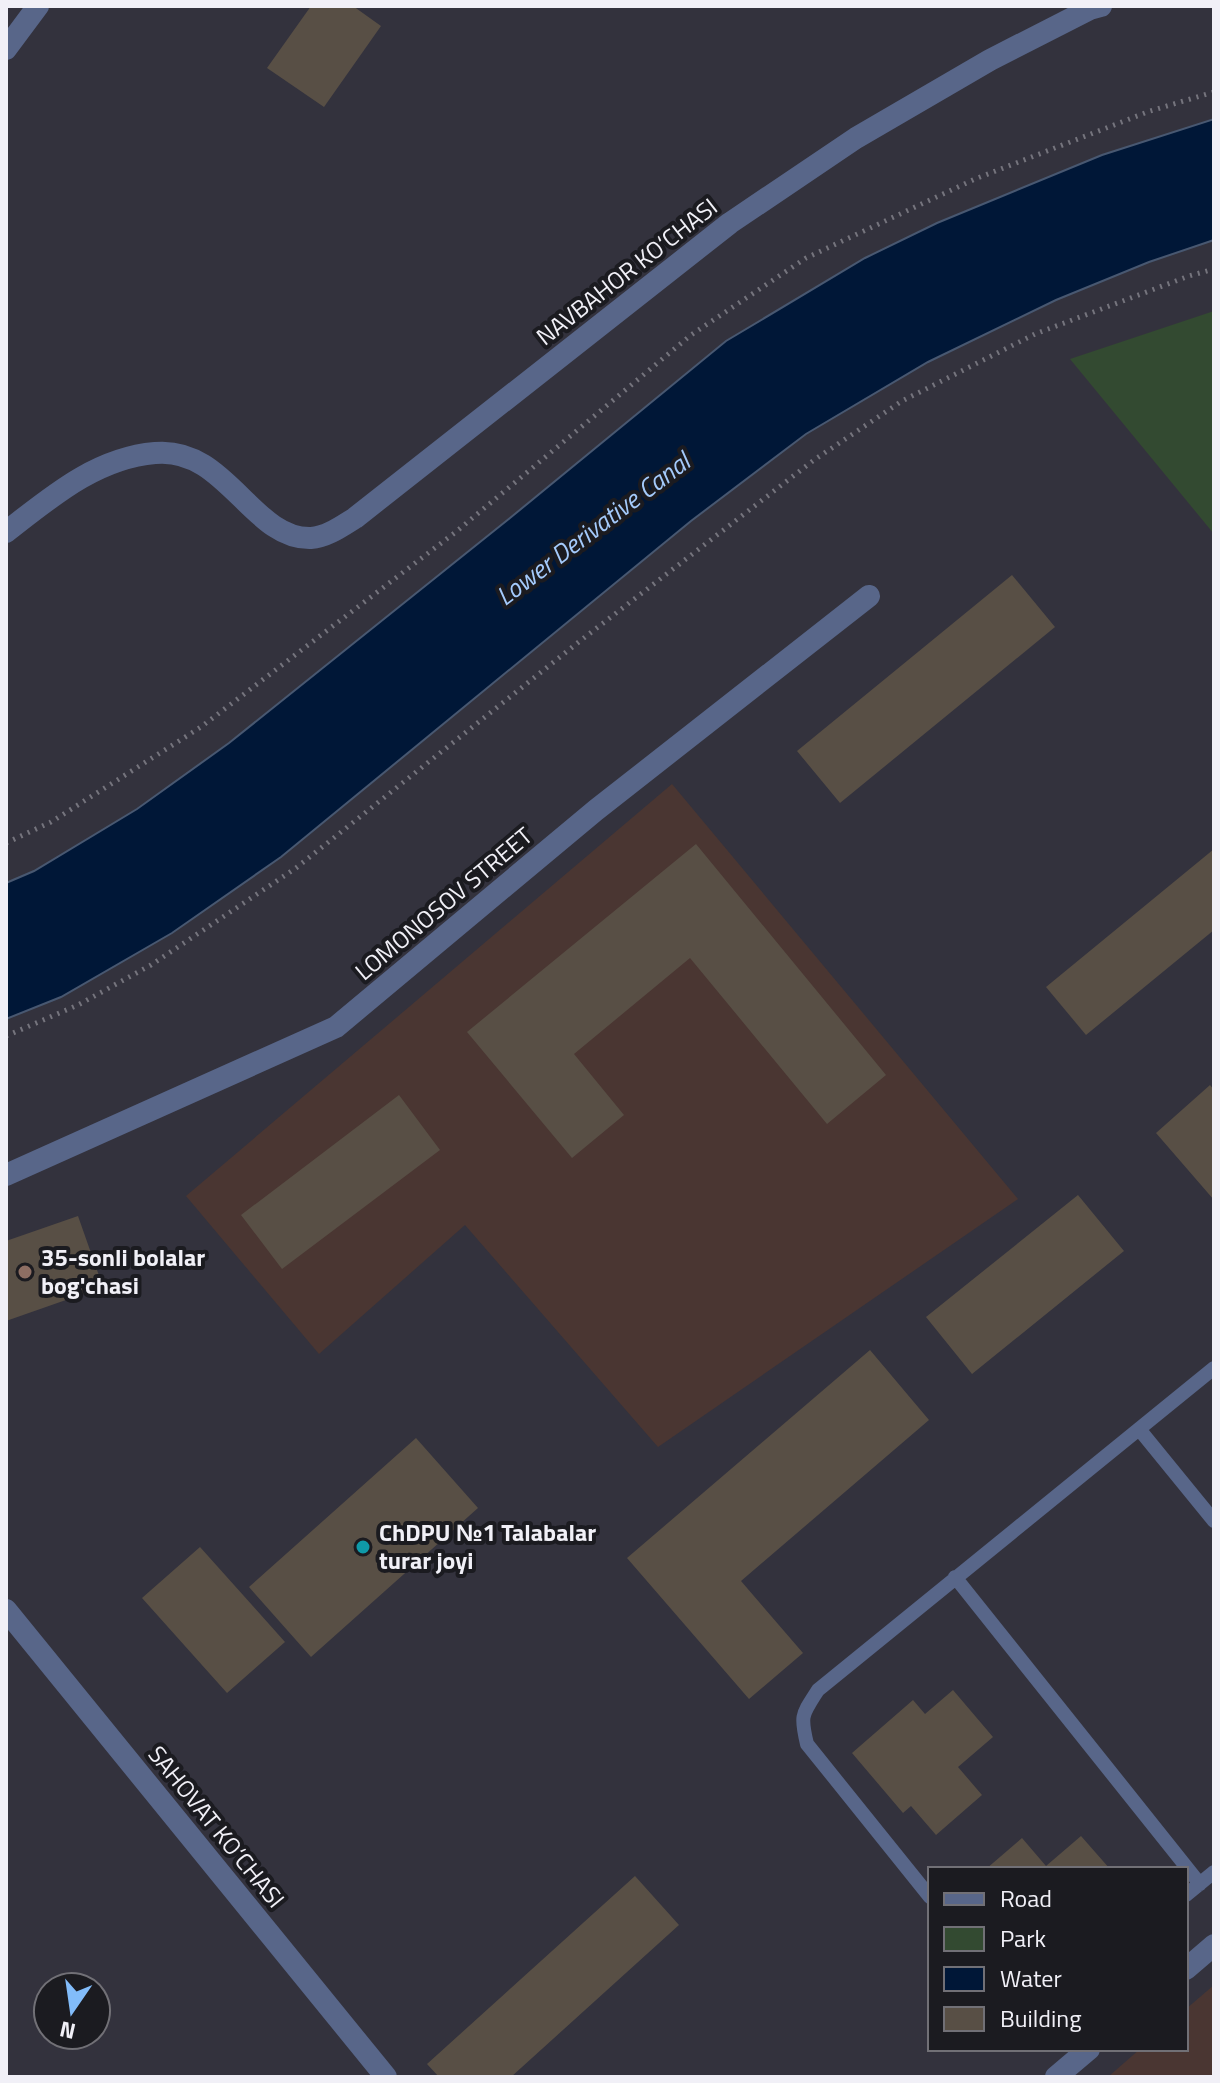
<svg xmlns="http://www.w3.org/2000/svg" width="1220" height="2083" font-family="'Titillium Web',sans-serif">
<style>
.education{fill:#4a3632}
.green{fill:#334a31}
.water{fill:#001737;stroke:#485871;stroke-width:2}
.building{fill:#584f45}
.lines{fill:none;stroke-linecap:round;stroke-linejoin:round}
.path{stroke:#75747d;stroke-width:5;stroke-dasharray:2 6;stroke-linecap:butt}
.service{stroke:#586689;stroke-width:14}
.minor{stroke:#586689;stroke-width:22}
.education-dot{fill:#8d6e63;stroke:#1b1b20;stroke-width:3}
.culture-dot{fill:#0f9aa8;stroke:#1b1b20;stroke-width:3}
.labels{text-anchor:middle;stroke-width:8;stroke-linejoin:round;paint-order:stroke}
.street-label{font-size:24px;fill:#f1f0f7;stroke:#1b1b20}
.poi-label{font-size:24px;font-weight:bold;fill:#f1f0f7;stroke:#1b1b20;text-anchor:start}
.water-label{font-size:26px;font-style:italic;fill:#a4cafb;stroke:#1b1b20}
</style>
<rect width="100%" height="100%" fill="#33323d"/>
<path class="education" d="M672 784 1018 1199 658 1447 465 1225 319 1354 186 1196Z
M1214 1985V2077H1108L1140 2049H1186V2009Z"/>
<path class="green" d="M1214 311V534L1070 359Z"/>
<path class="water" d="M1214 119V240L1149 262 1056 300 928 362 806 434 691 521 281 857 172 933 61 997 6 1019V883L34 871 137 809 229 743 510 518 726 341 865 258 937 223 1102 155Z"/>
<path class="building" d="M311 6H353L381 26 324 107 267 68Z
M1012 575 1055 627 840 803 797 751Z
M696 844 886 1075 827 1124 690 958 574 1054 624 1115 572 1158 467 1032Z
M1214 849V930L1086 1035 1046 987Z
M1210 1085 1214 1090V1200L1156 1133Z
M399 1095 440 1150 282 1269 241 1215Z
M1078 1195 1124 1251 972 1374 926 1317Z
M78 1216 103 1287 6 1321V1241Z
M870 1350 929 1420 741 1581 803 1653 749 1699 627 1558Z
M416 1438 478 1508 311 1657 249 1587Z
M200 1547 285 1642 227 1693 142 1598Z
M953 1690 993 1737 958 1767 982 1795 936 1835 911 1806 903 1813 852 1753 913 1700 925 1714Z
M1081 1836 1110 1869H986L1022 1838 1046 1866Z
M635 1876 679 1925 511 2077H439L427 2064Z"/>
<g class="lines">
<path class="path" d="M6 843 51 822 201 727 457 531 691 335 806 258 975 179 1150 111 1214 92
M6 1036 78 1005 151 965 296 868 580 641 814 460 902 401 1035 334 1189 276 1214 269"/>
<path class="service" d="M1139 1429 1214 1521
M955 1577 1200 1884
M1186 1895 1214 1872
M930 1897 807 1744C800 1715 802 1715 818 1690L1214 1368"/>
<path class="minor" d="M6 49 38 6
M6 532C51 497 96 458 155 453 226 446 252 540 311 538 327 537 342 526 355 518L730 223 856 138 990 60 1090 9 1101 6
M6 1175 336 1027 596 810 869 596
M6 1610 386 2077
M1186 1969 1214 1945
M1056 2077 1089 2049"/>
</g>
<circle class="education-dot" cx="25" cy="1272" r="8"/>
<circle class="culture-dot" cx="363" cy="1547" r="8"/>
<g class="labels">
<g class="street-label">
<text transform="translate(627 272) rotate(-38)" y="8">NAVBAHOR KO‘CHASI</text>
<text transform="translate(444 904) rotate(-40)" y="8">LOMONOSOV STREET</text>
<text transform="translate(216 1827) rotate(51)" y="8">SAHOVAT KO‘CHASI</text>
</g>
<g class="poi-label">
<text x="41" y="1266">35-sonli bolalar<tspan x="41" dy="28">bog'chasi</tspan></text>
<text x="379" y="1541">ChDPU №1 Talabalar<tspan x="379" dy="28">turar joyi</tspan></text>
</g>
<g class="water-label">
<text transform="translate(593 529) rotate(-37)" y="9">Lower Derivative Canal</text>
</g>
</g>
<rect width="1220" height="2083" fill="none" stroke="#f1f0f7" stroke-width="16"/>
<rect x="928" y="1867" width="260" height="184" fill="#1b1b20" stroke="#717076" stroke-width="2"/>
<rect x="944" y="1893" width="40" height="12" fill="#586689" stroke="#717076" stroke-width="2"/>
<text x="1000" y="1907" font-size="24" fill="#f1f0f7">Road</text>
<rect x="944" y="1927" width="40" height="24" fill="#334a31" stroke="#717076" stroke-width="2"/>
<text x="1000" y="1947" font-size="24" fill="#f1f0f7">Park</text>
<rect x="944" y="1967" width="40" height="24" fill="#001737" stroke="#717076" stroke-width="2"/>
<text x="1000" y="1987" font-size="24" fill="#f1f0f7">Water</text>
<rect x="944" y="2007" width="40" height="24" fill="#584f45" stroke="#717076" stroke-width="2"/>
<text x="1000" y="2027" font-size="24" fill="#f1f0f7">Building</text>
<g transform="translate(72 2011) rotate(193)"><circle r="38" fill="#1b1b20" stroke="#717076" stroke-width="2"/>
<path d="M0-6L14 30L0 20L-14 30Z" fill="#82bcfa"/>
<text y="-12" font-size="22" font-weight="bold" text-anchor="middle" fill="#f1f0f7">N</text>
</g>
</svg>
